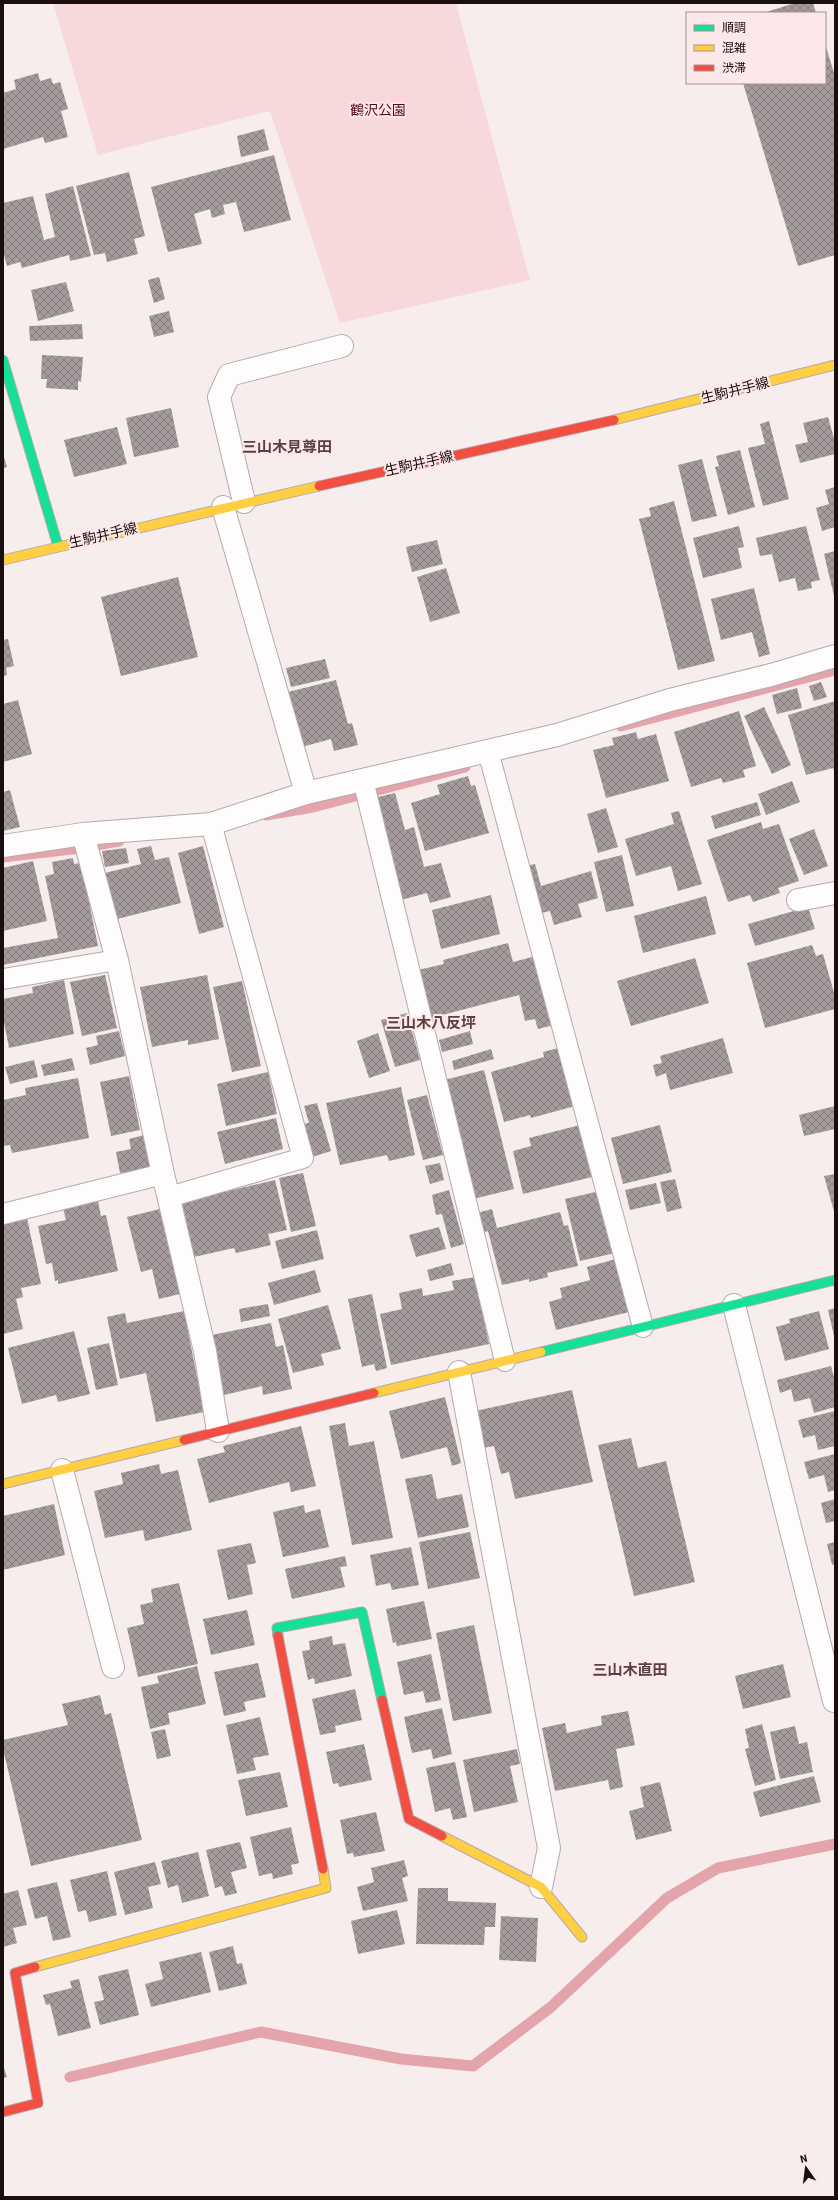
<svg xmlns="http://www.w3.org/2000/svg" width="838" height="2200" font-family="'Source Sans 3','Noto Sans JP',sans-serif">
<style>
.park{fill:#f8d9db}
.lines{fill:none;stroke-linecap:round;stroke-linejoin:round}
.stream{stroke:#e4a4ab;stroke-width:11}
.building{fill:url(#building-cross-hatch)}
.lane-casing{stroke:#b5aaab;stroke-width:22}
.street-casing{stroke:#b5aaab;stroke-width:24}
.fast-casing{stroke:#b5aaab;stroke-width:11}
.slow-casing{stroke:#b5aaab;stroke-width:11}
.jam-casing{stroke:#b5aaab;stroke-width:11}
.lane{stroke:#fefcfc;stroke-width:20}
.street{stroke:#fefcfc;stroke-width:22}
.fast{stroke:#16e098;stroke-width:9}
.slow{stroke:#ffcf43;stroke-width:9}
.jam{stroke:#f24e42;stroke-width:9}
.labels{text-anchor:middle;stroke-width:4;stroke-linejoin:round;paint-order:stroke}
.park-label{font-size:14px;fill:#57061d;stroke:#fde8e9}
.street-label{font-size:14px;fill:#1a0e0f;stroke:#fde8e9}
.neighbourhood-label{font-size:15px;font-weight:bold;fill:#5b3f42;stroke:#fde8e9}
</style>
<defs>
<pattern id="building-cross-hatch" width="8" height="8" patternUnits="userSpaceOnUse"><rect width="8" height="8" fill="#a69b9c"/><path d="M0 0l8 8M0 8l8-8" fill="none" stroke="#867d7e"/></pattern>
</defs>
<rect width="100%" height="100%" fill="#f8eded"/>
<path class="park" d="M53 3H456L530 280 340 323 270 111 98 155Z"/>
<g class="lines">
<path class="stream" d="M621 726 835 670
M266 815 313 807 465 767
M3 857 72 849 119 841
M70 2077 261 2032 401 2059 473 2066 551 2007 667 1898 718 1868 835 1844"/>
</g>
<path class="building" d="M795 3H813L816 13H763Z
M825 44 835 76V255L798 266 743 83H825Z
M38 73 40 81 51 78 53 84 60 82 68 109 61 111 68 137 45 143 43 137 3 149V93L16 89 14 80Z
M264 129 269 150 241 157 237 136Z
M274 155 291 220 244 232 236 202 223 205 225 214 212 218 210 209 194 214 202 244 168 252 151 187Z
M129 172 145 236 134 239 138 254 107 262 105 253 94 255 76 186Z
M73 186 91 256 70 261 69 255 22 268 20 262 7 266 3 251V203L33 196 44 240 55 237 45 194Z
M159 277 165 299 154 303 148 280Z
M66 282 74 311 38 321 31 290Z
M169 311 174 332 154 337 149 316Z
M82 324 83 339 30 341 29 326Z
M42 355 83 357 81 382 78 381V390L46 388 47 379H41Z
M171 408 179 447 134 457 126 418Z
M828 417 835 442V454L800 463 795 445 808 442 803 423Z
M769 421 789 499 763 506 748 448 765 444 760 424Z
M117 427 127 464 74 477 64 440Z
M740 450 755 507 728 515 715 467 719 466 716 456Z
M3 454 7 467 3 468Z
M702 459 717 516 692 522 678 465Z
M835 487V527L822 531 816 508 829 504 825 490Z
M674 501 715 661 678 670 639 519 651 516 649 508Z
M739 526 744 547 738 548 742 568 703 578 693 538Z
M806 526 820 580 811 582 812 588 798 591 795 578 779 582 772 554 760 556 756 538Z
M437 540 443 564 412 572 406 547Z
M835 551V596H834L824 554Z
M446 568 460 613 430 622 417 577Z
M178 577 198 657 121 676 101 597Z
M754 588 770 654 759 657 752 632 721 640 711 599Z
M8 639 14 666 6 668 7 675 3 676V640Z
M325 659 330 678 291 687 286 668Z
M336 680 348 724 352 723 358 745 334 751 331 739 298 748 284 693Z
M821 682 827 697 814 701 809 686Z
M797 688 802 708 777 714 772 695Z
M18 700 32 754 3 762V704Z
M835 701V774L833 768 806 775 788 715Z
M764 707 791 765 772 774 744 716Z
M739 711 756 766 743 770 745 777 723 783 721 778 691 787 674 732Z
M636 732 638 739 656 734 669 781 606 798 593 750 614 745 612 738Z
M468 776 471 786 475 785 489 833 425 851 411 803 440 794 437 785Z
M792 781 800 802 766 815 758 794Z
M10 790 20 827 3 831V792Z
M395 793 405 830 414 827 424 867 441 863 451 897 430 903 427 893 401 900 374 798Z
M757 802 761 815 715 829 711 816Z
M606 808 618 847 598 853 587 814Z
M679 811 702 884 678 891 671 866 636 876 625 839 674 824 671 813Z
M761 822 763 829 779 824 799 881 778 888 780 893 753 902 750 895 728 902 707 840Z
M814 829 828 866 804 875 789 839Z
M151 846 155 860 169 857 181 903 117 919 105 873 141 864 137 849Z
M203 846 224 927 199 934 178 853Z
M126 848 129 863 105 867 102 851Z
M622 855 634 906 606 912 594 862Z
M73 858 74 864 81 863 98 946 3 965V948L58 938 45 876 54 874 52 862Z
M33 861 47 921 3 931V868Z
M535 864 541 886 591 871 598 898 578 904 582 917 554 925 550 911 541 913 525 866Z
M491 895 500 934 441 949 432 910Z
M706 896 716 934 643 953 634 916Z
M808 907 815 929 755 946 748 924Z
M508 943 513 962 536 956 554 1025 538 1029 535 1019 525 1021 519 995 431 1018 418 970 444 964 443 960Z
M812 945 816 956 823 954 835 996V1009L765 1028 747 963Z
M695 958 709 1003 631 1026 617 981Z
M105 975 117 1028 82 1036 70 982Z
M207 975 219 1039 188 1045V1040L152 1047 140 987Z
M64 980 74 1034 9 1048 3 1017V999L33 993 32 987Z
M242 981 261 1066 232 1072 213 987Z
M407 1013 420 1060 395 1067 381 1020Z
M119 1031 125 1056 90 1065 86 1048 98 1045 96 1036Z
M470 1031 473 1044 442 1052 439 1040Z
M378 1033 390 1071 369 1078 357 1041Z
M723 1038 733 1073 670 1090 666 1073 656 1077 653 1065 662 1063 660 1056Z
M558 1048 575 1106 531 1118 530 1115 504 1122 491 1072 544 1057 543 1052Z
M491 1049 494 1059 454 1070 452 1061Z
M72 1058 75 1070 44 1076 41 1065Z
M34 1060 38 1077 10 1084 5 1067Z
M484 1070 514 1189 473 1199 444 1080Z
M268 1072 277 1114 226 1126 217 1084Z
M129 1076 140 1130 111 1136 100 1082Z
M78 1078 89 1138 12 1153 10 1145 3 1146V1100L26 1095 25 1088Z
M401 1087 415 1155 389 1161 387 1155 340 1165 326 1103Z
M427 1095 443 1155 423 1160 407 1100Z
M317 1103 331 1151 312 1157 303 1124 309 1123 304 1106Z
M835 1106V1129L804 1136 799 1115Z
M276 1118 283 1149 225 1164 217 1132Z
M580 1125 592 1177 523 1194 513 1151 531 1146 529 1138Z
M660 1125 672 1172 623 1184 611 1138Z
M144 1135 151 1168 120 1173 116 1152 131 1149 129 1139Z
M440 1163 444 1180 430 1184 425 1166Z
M303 1173 316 1226 291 1232 279 1178Z
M835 1174V1215L824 1176Z
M675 1179 682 1208 667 1212 660 1182Z
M275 1180 287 1230 268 1234 271 1245 236 1253 234 1248 194 1257 182 1202Z
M656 1183 661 1203 630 1210 625 1190Z
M449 1190 464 1244 451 1248 442 1214 436 1215 432 1195Z
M600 1191 615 1253 580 1261 565 1199Z
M98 1201 101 1216 106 1215 118 1271 58 1284V1280L55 1281 52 1263 46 1264 38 1226 66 1220 63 1208Z
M160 1209 180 1294 159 1299 152 1269 141 1272 127 1217Z
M492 1209 497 1228 560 1212 564 1226 568 1225 578 1266 547 1273 548 1277 529 1282V1279L502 1285 488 1231 482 1233 477 1213Z
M27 1218 41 1284 21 1288 23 1297 16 1299 23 1329 3 1334V1223Z
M439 1227 446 1249 416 1257 409 1235Z
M317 1230 324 1259 282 1269 275 1241Z
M616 1259 629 1312 556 1330 549 1302 562 1298 560 1288 590 1280 587 1267Z
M451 1263 454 1275 430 1281 427 1270Z
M315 1270 321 1292 274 1305 268 1283Z
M475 1277 489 1344 391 1365 380 1314 402 1309 399 1293 422 1288 423 1296 454 1290 452 1281Z
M372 1294 387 1368 376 1371 374 1364 362 1367 348 1299Z
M268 1304 270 1316 241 1322 239 1309Z
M328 1305 341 1349 321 1354 324 1365 293 1373 278 1319Z
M835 1308V1336H834L828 1310Z
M184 1311 204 1412 156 1422 146 1373 120 1379 107 1317 125 1313 127 1323Z
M819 1311 829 1349 785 1361 776 1327 790 1323 789 1319Z
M271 1323 276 1347 283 1345 292 1389 263 1395 262 1386 224 1395 212 1335Z
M74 1331 90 1394 58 1402 56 1395 22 1404 8 1348Z
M109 1343 118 1385 96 1390 87 1348Z
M831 1366 835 1381V1407L814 1413 810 1398 794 1402 791 1389 780 1393 777 1380Z
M572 1390 593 1482 515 1499 509 1472 501 1474 494 1446 483 1448 475 1411Z
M445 1397 461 1463 452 1466 447 1447 401 1459 389 1411Z
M835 1411V1446L818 1450 815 1435 803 1438 798 1420Z
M345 1423 349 1446 374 1441 393 1538 352 1545 329 1426Z
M301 1426 316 1486 291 1492 289 1482 209 1503 197 1459 225 1452 223 1446Z
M631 1438 638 1468 666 1461 695 1582 634 1596 598 1445Z
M835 1454V1490L828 1492 824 1475 809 1479 804 1462Z
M159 1464 161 1474 178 1470 192 1530 145 1541 143 1530 105 1538 94 1491 123 1484 121 1473Z
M432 1474 437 1499 462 1494 469 1527 418 1538 405 1479Z
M835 1499V1521L826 1523 821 1503Z
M54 1504 65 1555 3 1570V1516Z
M304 1505 305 1513 320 1509 329 1547 283 1557 273 1512Z
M470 1532 480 1578 428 1589 419 1542Z
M835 1542V1564L832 1565 827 1544Z
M251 1543 256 1563 247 1565 253 1594 228 1600 217 1550Z
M411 1547 419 1585 392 1590 390 1583 376 1586 370 1555Z
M345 1556 347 1566 340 1567 345 1587 292 1599 285 1569Z
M179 1583 198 1664 138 1677 127 1628 144 1624 140 1605 153 1602 151 1589Z
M424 1601 432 1639 397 1646 396 1642 393 1643 386 1609Z
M247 1610 255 1645 211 1655 203 1619Z
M474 1625 492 1713 453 1721 436 1633Z
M332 1636 333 1645 345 1643 352 1676 315 1684 314 1678 308 1680 302 1651 310 1650 309 1641Z
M431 1654 441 1700 426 1703 423 1691 404 1695 397 1662Z
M258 1663 266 1697 244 1702 246 1711 224 1716 214 1672Z
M783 1664 791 1697 743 1709 735 1676Z
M197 1666 206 1704 168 1713 170 1724 150 1729 141 1687 159 1683 157 1676Z
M355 1689 362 1720 335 1726 336 1732 320 1735 312 1699Z
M100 1695 105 1715 111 1713 142 1840 31 1866 3 1749V1740L68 1725 62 1704Z
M442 1708 452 1754 433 1759 431 1749 412 1753 404 1717Z
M628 1711 635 1745 616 1749 623 1787 610 1790 608 1780 555 1791 542 1728 565 1723 567 1733 602 1725 601 1716Z
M260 1717 269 1755 253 1758 256 1770 237 1774 226 1725Z
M762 1724 776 1780 755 1786 745 1749 749 1748 745 1729Z
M795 1726 799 1744 807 1742 813 1772 780 1779 770 1732Z
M165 1729 171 1756 157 1759 151 1732Z
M364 1744 372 1780 339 1787 338 1783 333 1784 326 1752Z
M517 1749 520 1764 510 1766 518 1802 474 1812 463 1760Z
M455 1762 467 1817 453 1820 450 1808 435 1812 426 1768Z
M280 1772 288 1807 246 1816 238 1780Z
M814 1776 821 1802 760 1817 753 1792Z
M660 1782 672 1831 636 1840 629 1811 644 1807 640 1787Z
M376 1812 385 1851 354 1857 353 1853 347 1854 340 1820Z
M291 1827 299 1863 291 1865 293 1874 273 1879 272 1873 259 1876 250 1837Z
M240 1842 247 1868 231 1872 237 1893 225 1896 222 1886 215 1888 206 1850Z
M198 1852 209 1896 182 1903 178 1885 168 1888 161 1861Z
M404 1860 408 1876 402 1878 408 1901 363 1911 357 1887 374 1882 371 1868Z
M155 1862 161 1884 148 1887 153 1908 125 1915 114 1872Z
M107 1871 117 1915 89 1922 86 1910 78 1912 70 1880Z
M57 1882 71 1937 53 1941 47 1916 35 1919 27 1889Z
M418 1888H448V1901L496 1903 495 1927H485L484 1945 416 1944Z
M18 1890 27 1925 13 1928 17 1943 3 1947V1894Z
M397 1910 405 1944 358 1954 351 1921Z
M501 1916 538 1918 536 1962 499 1960Z
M233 1946 237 1964 242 1963 247 1984 219 1991 209 1952Z
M201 1952 211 1992 151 2007 145 1984 163 1979 159 1962Z
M128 1969 139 2015 100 2025 94 2002 104 2000 98 1976Z
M79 1979 91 2028 58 2036 50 2004 46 2005 43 1995 72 1988 70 1981Z
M3 2065 7 2077 3 2078Z"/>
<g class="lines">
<defs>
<path id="lane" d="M488 751 643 1327
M363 780 505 1361
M3 979 117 960
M169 1197 303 1158 211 824
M3 1214 163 1174"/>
<path id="street" d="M244 502 219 397 229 375 342 346
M223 507 306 793
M83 834 117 960 163 1174 205 1351 218 1431
M3 846 83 834 211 824 306 793 557 735 670 700 771 675 835 656
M798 900 835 893
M734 1305 834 1701
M459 1372 549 1848 541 1887
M62 1470 113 1667"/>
<path id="fast" d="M3 360 58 546
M541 1352 835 1280
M278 1636 277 1628 362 1612 382 1700"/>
<path id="slow" d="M614 420 835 365
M3 560 319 486
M374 1393 541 1352
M3 1484 184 1440
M442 1836 541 1887 582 1937
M35 1967 326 1888 323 1869"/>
<path id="jam" d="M319 486 614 420
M184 1440 374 1393
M278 1636 323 1869
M382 1700 409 1819 442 1836
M3 2112 38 2103 15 1973 35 1967"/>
</defs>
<use href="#lane" class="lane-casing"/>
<use href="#street" class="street-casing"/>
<use href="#fast" class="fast-casing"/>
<use href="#slow" class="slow-casing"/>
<use href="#jam" class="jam-casing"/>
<use href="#lane" class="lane"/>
<use href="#street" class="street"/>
<use href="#fast" class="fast"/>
<use href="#slow" class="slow"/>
<use href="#jam" class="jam"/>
</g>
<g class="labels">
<g class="park-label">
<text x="378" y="115">鶴沢公園</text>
</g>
<g class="street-label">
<text transform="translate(735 390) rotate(-14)" y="5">生駒井手線</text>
<text transform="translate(419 463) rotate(-13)" y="5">生駒井手線</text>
<text transform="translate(103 535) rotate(-13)" y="5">生駒井手線</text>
</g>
<g class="neighbourhood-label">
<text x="287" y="452">三山木見尊田</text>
<text x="431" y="1028">三山木八反坪</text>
<text x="630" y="1675">三山木直田</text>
</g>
</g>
<rect width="838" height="2200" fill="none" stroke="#1a0e0f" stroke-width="8"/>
<rect x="686" y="12" width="140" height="72" fill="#fde8e9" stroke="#a29192"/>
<rect x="694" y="25" width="20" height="6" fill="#16e098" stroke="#a29192"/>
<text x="722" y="32" font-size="12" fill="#1a0e0f">順調</text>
<rect x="694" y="45" width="20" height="6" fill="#ffcf43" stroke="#a29192"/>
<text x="722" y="52" font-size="12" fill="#1a0e0f">混雑</text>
<rect x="694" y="65" width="20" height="6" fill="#f24e42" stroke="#a29192"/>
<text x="722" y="72" font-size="12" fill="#1a0e0f">渋滞</text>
<g transform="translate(806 2168) rotate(346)" stroke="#fde8e9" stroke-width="3" paint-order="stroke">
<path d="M0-3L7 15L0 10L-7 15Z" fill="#1a0e0f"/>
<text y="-6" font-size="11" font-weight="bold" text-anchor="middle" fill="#1a0e0f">N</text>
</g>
</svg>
